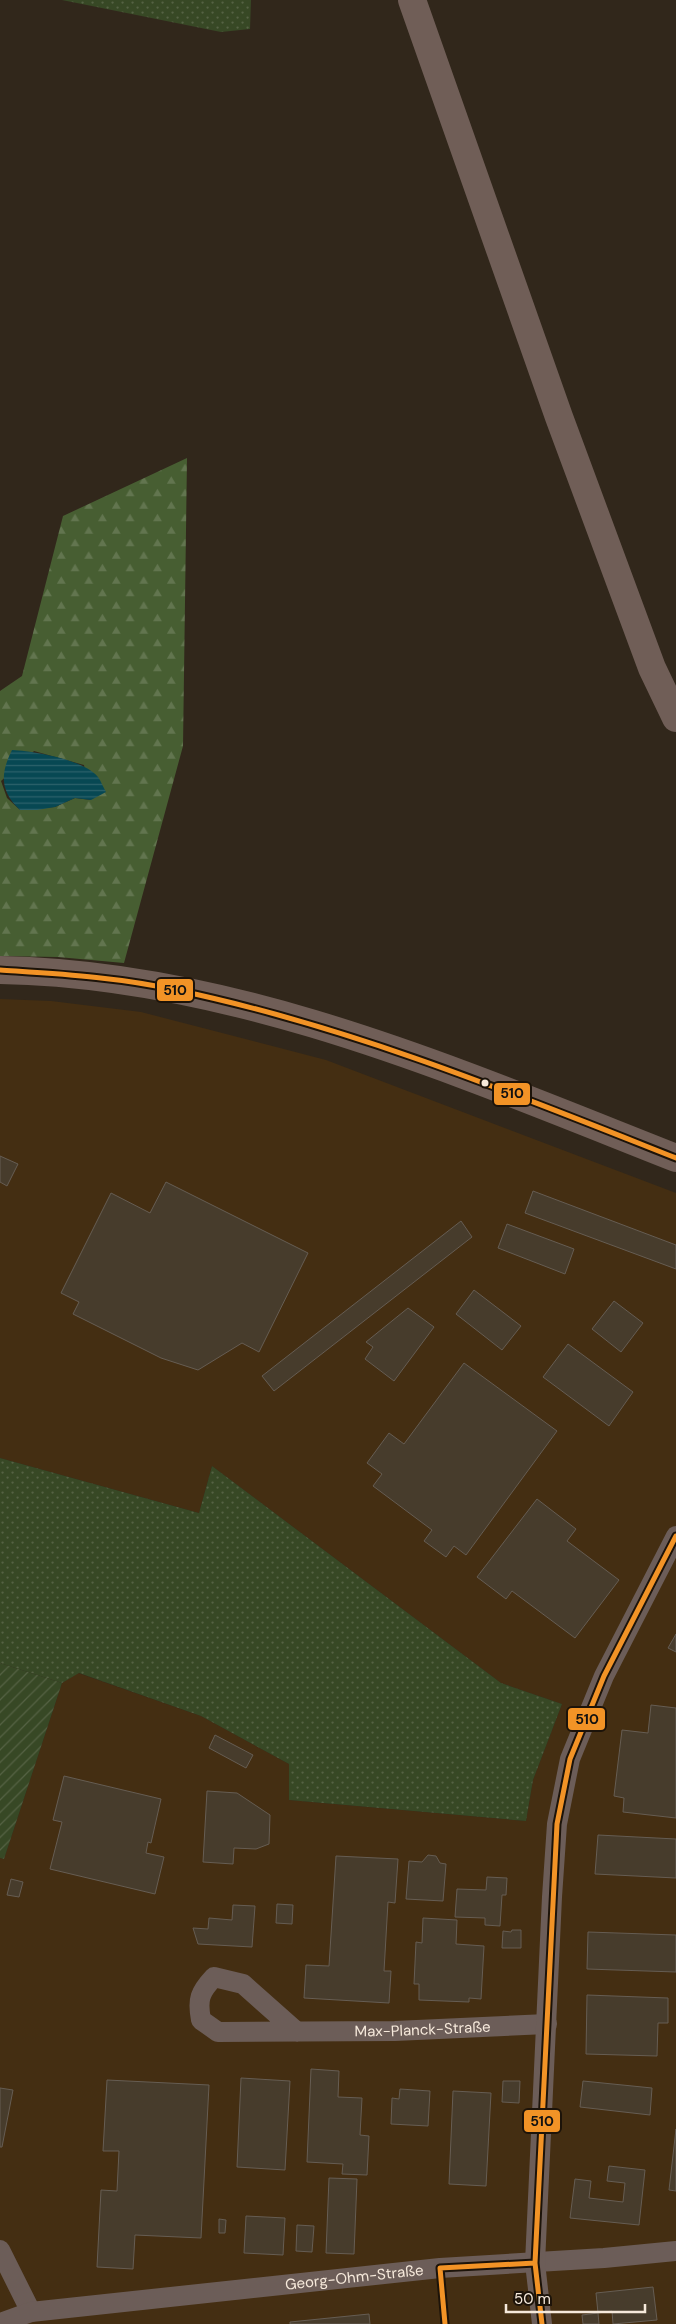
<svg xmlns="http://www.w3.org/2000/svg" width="676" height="2324" font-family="'DM Sans',sans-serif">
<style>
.built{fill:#442e12}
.grass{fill:url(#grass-dots)}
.forest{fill:url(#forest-firs);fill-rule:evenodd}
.garden{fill:url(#garden-furrows)}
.water{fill:url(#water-rules)}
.building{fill:#473c2c;stroke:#665d53}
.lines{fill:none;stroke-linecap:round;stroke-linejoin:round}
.street{stroke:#6c5d58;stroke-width:20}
.secondary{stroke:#705e57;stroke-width:28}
.bus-1-casing{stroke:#1c1309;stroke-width:9}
.bus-1{stroke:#f29326;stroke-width:5}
.bus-dot{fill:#f6e9db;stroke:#1c1309;stroke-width:2}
.labels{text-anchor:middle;stroke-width:4.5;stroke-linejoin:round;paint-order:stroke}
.street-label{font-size:15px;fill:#f6e9db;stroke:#1c1309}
.line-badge{stroke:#1c1309;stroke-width:2}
.pale-badge-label{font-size:14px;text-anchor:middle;font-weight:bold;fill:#111}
</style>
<defs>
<pattern id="grass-dots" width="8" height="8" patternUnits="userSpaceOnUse" patternTransform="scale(1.25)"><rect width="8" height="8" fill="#374825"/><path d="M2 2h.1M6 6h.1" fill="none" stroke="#556244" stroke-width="1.8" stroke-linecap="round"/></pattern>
<pattern id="forest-firs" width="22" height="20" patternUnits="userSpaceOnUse" patternTransform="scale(1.25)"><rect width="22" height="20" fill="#475e32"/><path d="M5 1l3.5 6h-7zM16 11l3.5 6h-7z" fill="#62754f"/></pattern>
<pattern id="garden-furrows" width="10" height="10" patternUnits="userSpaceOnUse" patternTransform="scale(1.25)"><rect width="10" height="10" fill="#374825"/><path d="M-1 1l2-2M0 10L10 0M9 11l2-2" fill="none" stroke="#556244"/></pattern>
<pattern id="water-rules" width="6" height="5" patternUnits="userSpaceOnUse" patternTransform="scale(1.25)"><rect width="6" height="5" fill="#074853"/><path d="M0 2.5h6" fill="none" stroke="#2c626b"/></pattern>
</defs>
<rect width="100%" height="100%" fill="#31271b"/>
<path class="built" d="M0 999 51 1001 141 1012 326 1060 676 1193V2324H0V1858L4 1859 62 1683 78 1673 201 1716 289 1764V1800L526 1821 533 1780 562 1704 501 1683 212 1466 199 1513 0 1458Z"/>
<path class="grass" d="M62 0H251L250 29 221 32Z
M0 1458 199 1513 212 1466 501 1683 562 1704 533 1780 526 1821 289 1800V1764L201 1716 79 1673 62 1683 0 1663Z"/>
<path class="forest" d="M187 458 183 746 124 963 58 957 0 956V691L22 676 63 516ZM34 751 84 765 91 800 75 798 55 807 20 810 7 798 1 781Z"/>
<path class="garden" d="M0 1663 62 1683 4 1859 0 1858Z"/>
<path class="water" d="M12 750C34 751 85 760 98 777 101 781 103 787 106 792L91 800 75 798 55 807 37 810H20C0 791 0 774 12 750Z"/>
<path class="building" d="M0 1156 18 1164 7 1186 0 1182Z
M166 1182 308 1253 259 1352 242 1343 198 1370 161 1358 73 1314 79 1302 61 1293 111 1193 150 1213Z
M533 1191 676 1245V1269L525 1213Z
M461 1221 472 1237 274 1391 262 1376Z
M507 1224 574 1249 565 1274 498 1248Z
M474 1290 521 1326 502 1350 456 1314Z
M614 1301 643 1323 621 1352 592 1329Z
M408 1308 434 1327 394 1381 365 1359 373 1347 366 1342Z
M568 1344 633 1392 609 1426 543 1377Z
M464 1363 557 1431 466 1555 454 1546 446 1557 424 1541 432 1530 373 1486 382 1474 367 1463 389 1433 404 1444Z
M537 1499 576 1529 567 1541 619 1580 575 1638 512 1591 506 1599 477 1577Z
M676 1634V1652L668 1648Z
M651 1705 676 1708V1818L623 1812 624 1798 614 1796 622 1730 648 1733Z
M215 1735 253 1755 246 1768 209 1748Z
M64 1776 161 1799 151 1843 148 1842 146 1853 164 1857 155 1894 50 1869 62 1822 53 1820Z
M207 1791 237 1793 270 1815 269 1844 256 1849 234 1848 233 1864 203 1862Z
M598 1835 676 1839V1878L595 1874Z
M428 1855 436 1856 440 1863 446 1864 443 1901 406 1899 409 1861 422 1862Z
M336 1856 398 1859 395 1903 388 1902 384 1971H391L389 2003 304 1998 306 1965 329 1966Z
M487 1877 507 1878 506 1895H502L500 1926 485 1925V1918L455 1917 457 1889 486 1890Z
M11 1879 23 1882 19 1897 7 1895Z
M277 1904 293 1905 292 1924 276 1923Z
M233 1905 255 1906 252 1947 198 1944 193 1928 208 1929 209 1918 232 1920Z
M423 1918 457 1920 456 1944 484 1946 481 1999 469 1998V2002L419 2000V1984H414L416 1942 422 1943Z
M512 1930H521V1948H502L503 1931 511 1932Z
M588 1932 676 1935V1972L587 1969Z
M587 1995 668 1998V2023H658L657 2056 586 2054Z
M311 2069 339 2071 338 2097 362 2098 360 2135 369 2136 367 2175 342 2174 343 2164 307 2162Z
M241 2078 290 2081 285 2170 237 2167Z
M107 2080 209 2085 201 2238 135 2235 133 2269 97 2267 101 2190 117 2191 119 2151H103Z
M503 2081H520L519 2103 502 2102Z
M583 2081 652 2088 650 2115 580 2107Z
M0 2088 13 2090 2 2147H0Z
M400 2089 430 2091 428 2126 391 2124 392 2098 399 2099Z
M453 2091 491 2093 486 2186 449 2184Z
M676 2129V2191L669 2190Z
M609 2166 645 2170 639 2225 570 2218 575 2179 591 2181 589 2198 623 2202 625 2183 607 2181Z
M329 2178 357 2179 354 2254 326 2253Z
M246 2216 285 2218 283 2255 244 2253Z
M219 2219 226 2220 225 2233H219Z
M297 2225 314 2226 312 2252 296 2251Z
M653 2287 657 2320 613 2324 612 2311 598 2313 596 2293Z
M598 2313 599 2324H583L582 2315Z
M369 2314 370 2324H290V2322Z"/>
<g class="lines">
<g class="street">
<path id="s1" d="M297 2032 243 1984 214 1977C200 1992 197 1999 201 2020L218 2032 395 2031 547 2024"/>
<path d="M0 2250 31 2312"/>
<path id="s2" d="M0 2323 31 2312 440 2268 604 2258 676 2251"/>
<path d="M542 2324 535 2263 552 1897 557 1824 570 1759 604 1676 676 1536"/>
</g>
<path class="secondary" d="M412 0 559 417 652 668 676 718
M0 970C235 974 460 1073 676 1158"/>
<defs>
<path id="bus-1" d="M0 970C59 974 118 977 176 990 349 1026 512 1093 676 1158
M440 2268 535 2263
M440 2268 445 2324
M542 2324 535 2263 557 1824 570 1759 604 1676 676 1536"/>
</defs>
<use href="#bus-1" class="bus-1-casing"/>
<use href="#bus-1" class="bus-1"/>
</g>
<circle class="bus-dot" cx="485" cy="1083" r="4.5"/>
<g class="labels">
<g class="street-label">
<text dy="5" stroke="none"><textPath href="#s1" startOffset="375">Max-Planck-Straße</textPath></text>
<text dy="5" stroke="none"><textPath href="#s2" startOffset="358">Georg-Ohm-Straße</textPath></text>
</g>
</g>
<g class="line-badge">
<rect x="156" y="978" width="38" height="24" rx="5" fill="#f29326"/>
<rect x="493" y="1082" width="38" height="24" rx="5" fill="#f29326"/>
<rect x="567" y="1707" width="39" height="24" rx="5" fill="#f29326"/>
<rect x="523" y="2109" width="38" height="24" rx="5" fill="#f29326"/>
</g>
<g class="pale-badge-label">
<text x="175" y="995">510</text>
<text x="512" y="1098">510</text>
<text x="587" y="1724">510</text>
<text x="542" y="2126">510</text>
</g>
<path d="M506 2304v8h139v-8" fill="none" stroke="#f6e9db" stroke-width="2.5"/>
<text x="514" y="2304" font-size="15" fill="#f6e9db" stroke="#1c1309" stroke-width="4" paint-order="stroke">50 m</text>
</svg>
